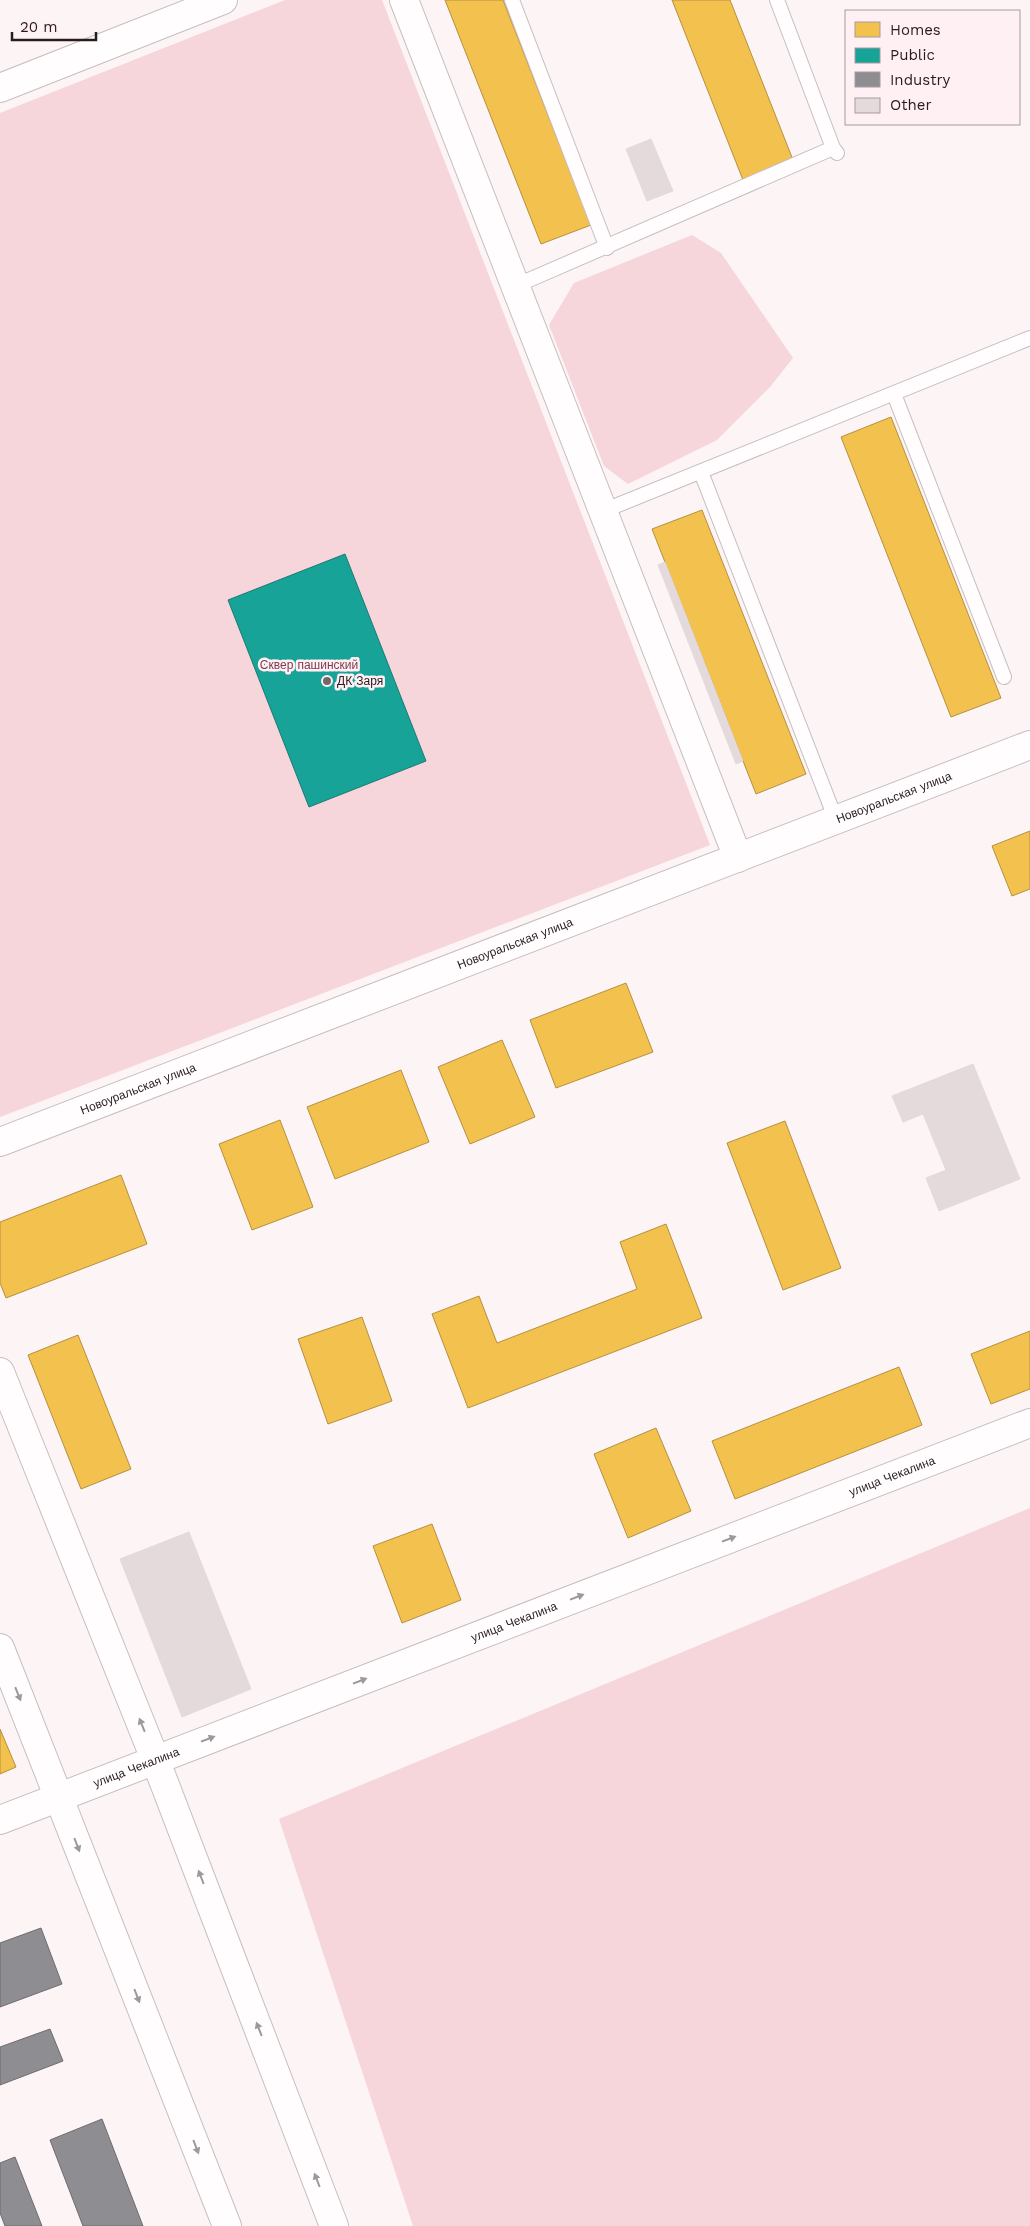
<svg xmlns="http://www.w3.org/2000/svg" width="1030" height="2226" font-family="'Work Sans',sans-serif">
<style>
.green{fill:#f6d5db}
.homes{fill:#f2c14e;stroke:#b59040}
.public{fill:#17a398;stroke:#1c7a73}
.industry{fill:#8d8d92;stroke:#6f6b6f}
.building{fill:#e4dadb;stroke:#e4dadc}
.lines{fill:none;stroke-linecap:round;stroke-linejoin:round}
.service-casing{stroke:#c8bec0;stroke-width:16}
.minor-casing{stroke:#c8bec0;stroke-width:30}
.secondary-casing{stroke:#c8bec0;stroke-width:30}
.service{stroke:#fffdfe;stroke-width:14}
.minor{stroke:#fffdfe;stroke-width:28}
.secondary{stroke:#fffdfe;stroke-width:28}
.oneway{fill:#9e9899}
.poi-dot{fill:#726869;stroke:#fff0f3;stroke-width:2}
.labels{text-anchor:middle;stroke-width:5;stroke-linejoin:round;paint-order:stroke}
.park-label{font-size:12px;fill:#7f3c4e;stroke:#fff0f3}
.poi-label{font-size:12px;fill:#281c1e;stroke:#fff0f3;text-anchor:start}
.street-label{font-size:12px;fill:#281c1e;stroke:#fff0f3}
</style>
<rect width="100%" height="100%" fill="#fcf4f5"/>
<path class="green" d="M285 0H382L710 845 0 1117V113Z
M692 235 721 253 793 358 770 387 717 440 628 484 604 466 549 325 574 283Z
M1030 1508V2226H413L279 1819Z"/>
<path class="homes" d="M445 0H503L591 225 541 244Z
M672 0H730L793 160 743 180Z
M891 417 1001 698 951 717 841 437Z
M702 510 806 774 756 794 652 529Z
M1030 831V889L1012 896 992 846Z
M626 983 653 1052 556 1088 530 1020Z
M502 1040 535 1117 470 1144 438 1067Z
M401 1070 429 1142 335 1179 307 1107Z
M280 1120 313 1207 252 1230 219 1144Z
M785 1121 841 1268 783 1290 727 1143Z
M121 1175 147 1244 6 1298 0 1283V1222Z
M666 1224 702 1318 468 1408 432 1314 479 1296 497 1343 637 1289 620 1242Z
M362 1317 392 1401 328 1424 298 1339Z
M1030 1331V1389L991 1404 971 1354Z
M78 1335 131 1469 81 1489 28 1355Z
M899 1367 922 1425 735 1499 712 1441Z
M656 1428 691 1511 628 1538 594 1454Z
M432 1524 461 1600 402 1623 373 1546Z
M0 1729 16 1767 0 1774Z"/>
<path class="public" d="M345 554 426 761 309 807 228 600Z"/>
<path class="industry" d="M41 1928 62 1984 0 2007V1943Z
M50 2029 63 2061 0 2085V2047Z
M102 2119 143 2226H83L50 2140Z
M15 2157 42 2226H5L0 2213V2163Z"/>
<path class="building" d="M651 139 673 191 647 201 626 149Z
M665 562 743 761 736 764 716 713 658 565Z
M973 1064 1020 1179 939 1211 926 1178 946 1170 923 1114 903 1122 892 1096Z
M189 1532 251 1689 182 1717 120 1559Z"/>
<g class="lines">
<defs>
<path id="service" d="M512 0 607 248
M777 0 833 148
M515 286 833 148 837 153
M894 394 1004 677
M701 472 836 820
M603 511 1030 338"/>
<g id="minor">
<path d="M404 0 738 858"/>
<path d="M0 88 223 0"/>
<path id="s1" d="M0 1142 1030 745"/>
<path d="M0 1372 155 1759 334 2226"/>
<path d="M0 1648 227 2226"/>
</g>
<g id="secondary">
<path id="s2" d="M0 1820 1030 1423"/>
</g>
</defs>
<use href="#service" class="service-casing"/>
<use href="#minor" class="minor-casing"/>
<use href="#secondary" class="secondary-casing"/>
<use href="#service" class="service"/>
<use href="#minor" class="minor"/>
<use href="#secondary" class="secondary"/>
</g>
<defs><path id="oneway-solid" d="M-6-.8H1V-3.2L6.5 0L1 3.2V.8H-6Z" transform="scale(1.25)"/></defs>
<g class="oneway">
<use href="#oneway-solid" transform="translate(729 1539) rotate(-21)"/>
<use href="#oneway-solid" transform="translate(577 1597) rotate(-21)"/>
<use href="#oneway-solid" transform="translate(360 1681) rotate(-21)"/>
<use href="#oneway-solid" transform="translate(18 1694) rotate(68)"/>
<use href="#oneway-solid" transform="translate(142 1725) rotate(-112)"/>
<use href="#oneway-solid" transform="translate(208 1739) rotate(-21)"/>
<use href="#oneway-solid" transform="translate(77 1845) rotate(69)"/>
<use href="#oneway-solid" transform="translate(201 1877) rotate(-111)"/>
<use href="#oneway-solid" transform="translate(137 1996) rotate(69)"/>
<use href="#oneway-solid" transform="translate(259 2029) rotate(-111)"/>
<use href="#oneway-solid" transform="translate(196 2147) rotate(69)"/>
<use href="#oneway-solid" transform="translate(317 2180) rotate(-111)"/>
</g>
<circle class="poi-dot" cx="327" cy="681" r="5"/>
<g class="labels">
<g class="park-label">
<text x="309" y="669">Сквер пашинский</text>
</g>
<g class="poi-label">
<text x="337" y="685">ДК Заря</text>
</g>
<g class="street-label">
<text dy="4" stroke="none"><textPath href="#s1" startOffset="958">Новоуральская улица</textPath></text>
<text dy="4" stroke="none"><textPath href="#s1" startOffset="552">Новоуральская улица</textPath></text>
<text dy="4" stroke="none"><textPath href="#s1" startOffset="148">Новоуральская улица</textPath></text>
<text dy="4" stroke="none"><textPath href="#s2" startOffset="956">улица Чекалина</textPath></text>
<text dy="4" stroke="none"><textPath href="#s2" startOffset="551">улица Чекалина</textPath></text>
<text dy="4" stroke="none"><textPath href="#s2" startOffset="146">улица Чекалина</textPath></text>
</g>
</g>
<rect x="845" y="10" width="175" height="115" fill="#fff0f3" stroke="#a99b9e"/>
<rect x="855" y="22" width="25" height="15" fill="#f2c14e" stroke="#a99b9e"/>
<text x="890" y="35" font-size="15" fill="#281c1e">Homes</text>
<rect x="855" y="48" width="25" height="15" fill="#17a398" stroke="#a99b9e"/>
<text x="890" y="60" font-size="15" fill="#281c1e">Public</text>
<rect x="855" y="72" width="25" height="15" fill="#8d8d92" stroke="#a99b9e"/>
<text x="890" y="85" font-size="15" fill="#281c1e">Industry</text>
<rect x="855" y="98" width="25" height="15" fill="#e4dadb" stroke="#a99b9e"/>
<text x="890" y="110" font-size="15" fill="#281c1e">Other</text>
<path d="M12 32v8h84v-8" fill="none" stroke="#281c1e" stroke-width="2.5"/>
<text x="20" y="32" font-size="15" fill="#281c1e" stroke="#fff0f3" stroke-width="4" paint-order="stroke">20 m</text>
</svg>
